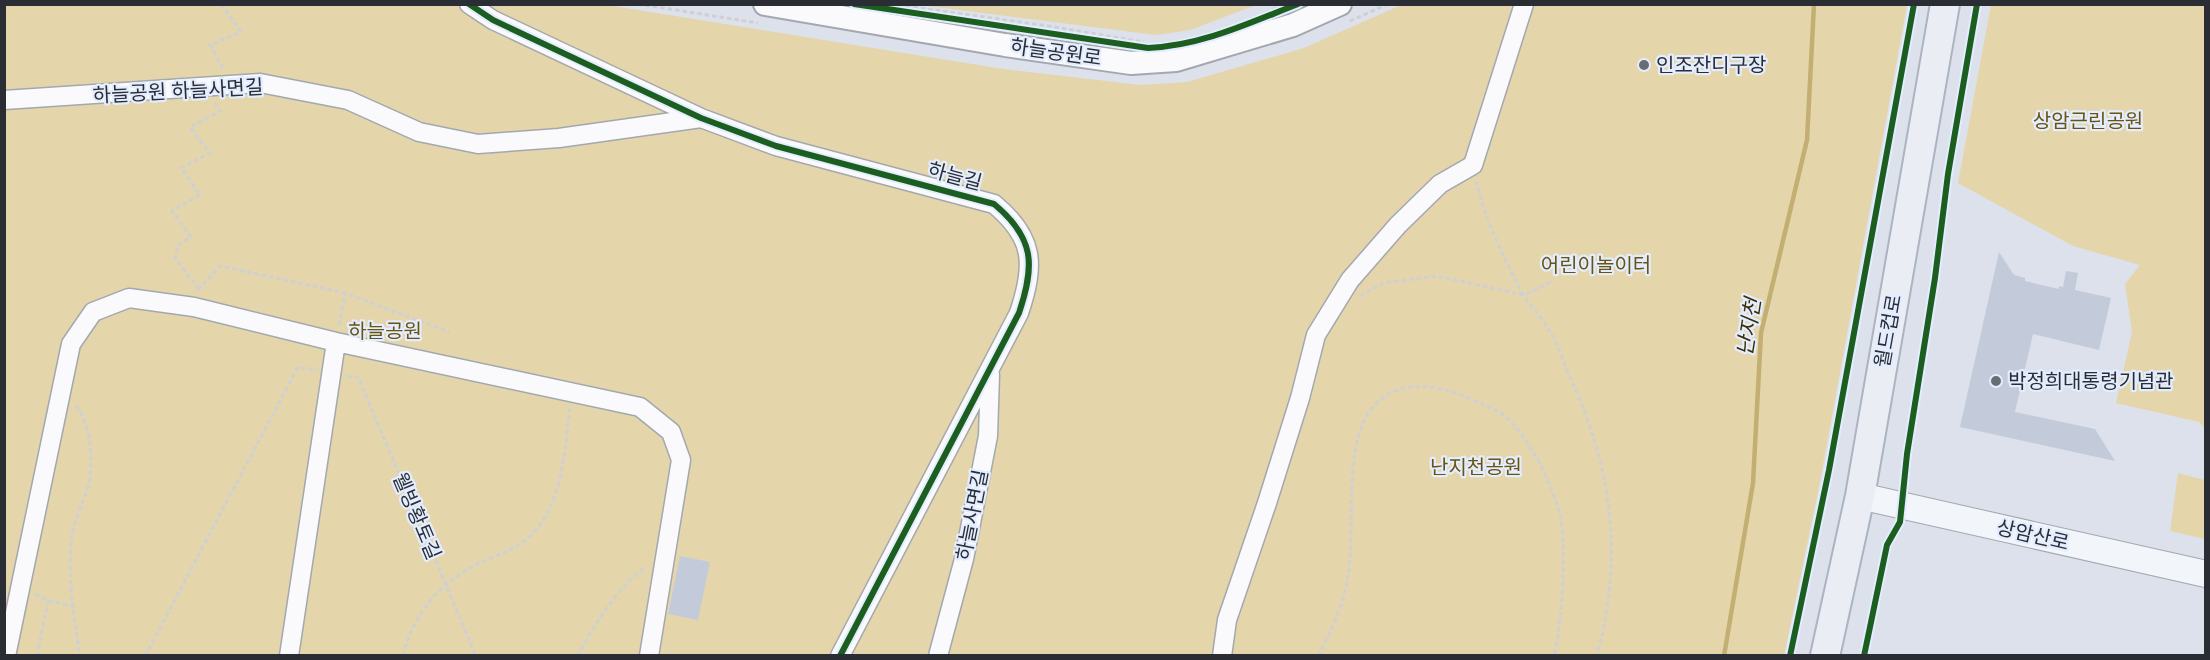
<svg xmlns="http://www.w3.org/2000/svg" width="2210" height="660" font-family="'Nunito Sans','Noto Sans KR',sans-serif">
<style>
.green{fill:#e4d5ab}
.lines{fill:none;stroke-linecap:round;stroke-linejoin:round}
.stream{stroke:#c3af72;stroke-width:4.5}
.building{fill:#c3cbda}
.minor-casing{stroke:#a3a8af;stroke-width:21}
.tertiary-casing{stroke:#a3a8af;stroke-width:26}
.secondary-casing{stroke:#a3a8af;stroke-width:28}
.primary-casing{stroke:#acb3c1;stroke-width:32}
.path{stroke:#ced0d3;stroke-width:3;stroke-dasharray:4.5 3;stroke-linecap:butt}
.minor{stroke:#fafafc;stroke-width:18}
.tertiary{stroke:#fafafc;stroke-width:22}
.secondary{stroke:#f2f5f9;stroke-width:26}
.primary{stroke:#eaeef4;stroke-width:28}
.cycleway-casing{stroke:#e3edff;stroke-width:10}
.cycleway{stroke:#1b5e20;stroke-width:6}
.poi-dot{fill:#686d74;stroke:#e3edff;stroke-width:2}
.labels{text-anchor:middle;stroke-width:4.5;stroke-linejoin:round;paint-order:stroke}
.street-label{font-size:20px;fill:#2a2e34;stroke:#e3edff}
.poi-label{font-size:20px;fill:#2a2e34;stroke:#e3edff;text-anchor:start}
.park-label{font-size:20px;fill:#69540f;stroke:#e3edff}
.water-label{font-size:21px;font-style:italic;fill:#3a2d05;stroke:#e3edff}
</style>
<rect width="100%" height="100%" fill="#dce1eb"/>
<path class="green" d="M4 5H607L1003 69 1141 85 1187 82 1304 48 1401 5H1907L1820 482 1784 656 5 655Z
M921 5 1256 4V5L1190 30 1156 35Z
M1991 5H2205V428L2199 422 2116 403 2132 332 2125 284 2140 265 2073 246 1958 183Z
M2178 473 2205 480V539L2170 531Z"/>
<g class="lines">
<path class="stream" d="M1724 656 1753 483 1761 333 1807 140 1814 4"/>
</g>
<path class="building" d="M1999 252 2014 275 2025 278V281L2059 289V286L2063 287 2066 271 2078 273 2075 290 2111 298 2099 350 2033 334 2015 412 2095 429 2115 461 1960 427Z
M680 556 710 562 698 620 668 614Z"/>
<g class="lines">
<defs>
<path id="minor" d="M469 4 493 20 701 118 776 146 994 204C1035 238 1035 265 1019 313L840 656
M4 100 260 83 348 100 419 132 478 144 559 138 701 118
M6 656 71 344 93 312 129 298 194 307 336 342 640 407 671 432 681 460 649 656
M289 656 336 342
M938 656 964 559 988 436 990 375
M1222 656 1227 620 1267 503 1300 398 1316 335 1350 280 1398 225 1440 184 1473 165 1524 4"/>
<path id="tertiary" d="M765 4 1005 45 1131 63 1176 60 1293 25 1340 4"/>
<path id="secondary" d="M1860 496 2206 574"/>
<path id="primary" d="M1825 656 1860 496 1945 4"/>
</defs>
<use href="#minor" class="minor-casing"/>
<use href="#tertiary" class="tertiary-casing"/>
<use href="#secondary" class="secondary-casing"/>
<use href="#primary" class="primary-casing"/>
<path class="path" d="M221 4 241 32 210 45 224 70
M638 4 758 23
M891 4 1049 26 1144 42
M1272 10 1286 4
M1350 21 1388 4
M1476 181C1485 220 1504 259 1523 294 1531 307 1542 318 1550 331 1559 346 1564 365 1572 381 1613 475 1623 555 1597 656
M199 289 175 258 178 245 191 237 172 211 200 195 181 168 210 153 190 127 220 111 215 103
M198 290 220 266 345 293 449 332
M1360 296 1384 283 1436 276 1524 295 1553 281
M339 325 345 293
M347 376 358 377 476 656
M76 406C91 424 93 459 89 482 84 503 72 523 71 544 68 582 74 619 80 656
M35 594 48 601 73 606
M37 656 48 601
M145 656 298 367 317 370
M403 656C415 608 444 579 488 559 505 552 523 545 535 531 563 499 565 448 570 408
M578 656C594 625 617 587 646 567
M1318 656C1332 630 1344 604 1348 575 1356 531 1343 452 1368 414 1395 372 1445 386 1482 404 1490 408 1500 411 1506 417 1531 441 1549 478 1559 511 1568 542 1562 624 1554 656"/>
<use href="#minor" class="minor"/>
<use href="#tertiary" class="tertiary"/>
<use href="#secondary" class="secondary"/>
<use href="#primary" class="primary"/>
<defs>
<path id="cycleway" d="M469 4 493 20 701 118 776 146 994 204C1035 238 1035 265 1019 313L840 656
M854 4 1148 48C1201 46 1249 23 1298 4
M1790 656 1829 470 1914 4
M1864 656 1887 545 1900 522 1907 454 1935 278 1948 174 1977 4"/>
</defs>
<use href="#cycleway" class="cycleway-casing"/>
<use href="#cycleway" class="cycleway"/>
</g>
<g class="poi-dot">
<circle cx="1644" cy="65" r="6"/>
<circle cx="1996" cy="381" r="6"/>
</g>
<g class="labels">
<g class="street-label">
<text transform="translate(1056 52) rotate(8)" y="7">하늘공원로</text>
<text transform="translate(178 91) rotate(-3)" y="7">하늘공원 하늘사면길</text>
<text transform="translate(955 176) rotate(15)" y="7">하늘길</text>
<text transform="translate(1888 331) rotate(-80)" y="7">월드컵로</text>
<text transform="translate(972 515) rotate(-79)" y="7">하늘사면길</text>
<text transform="translate(417 516) rotate(67)" y="7">웰빙황토길</text>
<text transform="translate(2033 535) rotate(13)" y="7">상암산로</text>
</g>
<g class="poi-label">
<text x="1656" y="72">인조잔디구장</text>
<text x="2008" y="388">박정희대통령기념관</text>
</g>
<g class="park-label">
<text x="2088" y="128">상암근린공원</text>
<text x="1596" y="272">어린이놀이터</text>
<text x="385" y="338">하늘공원</text>
<text x="1476" y="474">난지천공원</text>
</g>
<g class="water-label">
<text transform="translate(1749 327) rotate(-81)" y="7">난지천</text>
</g>
</g>
<rect width="2210" height="660" fill="none" stroke="#2a2e34" stroke-width="12"/>
</svg>
